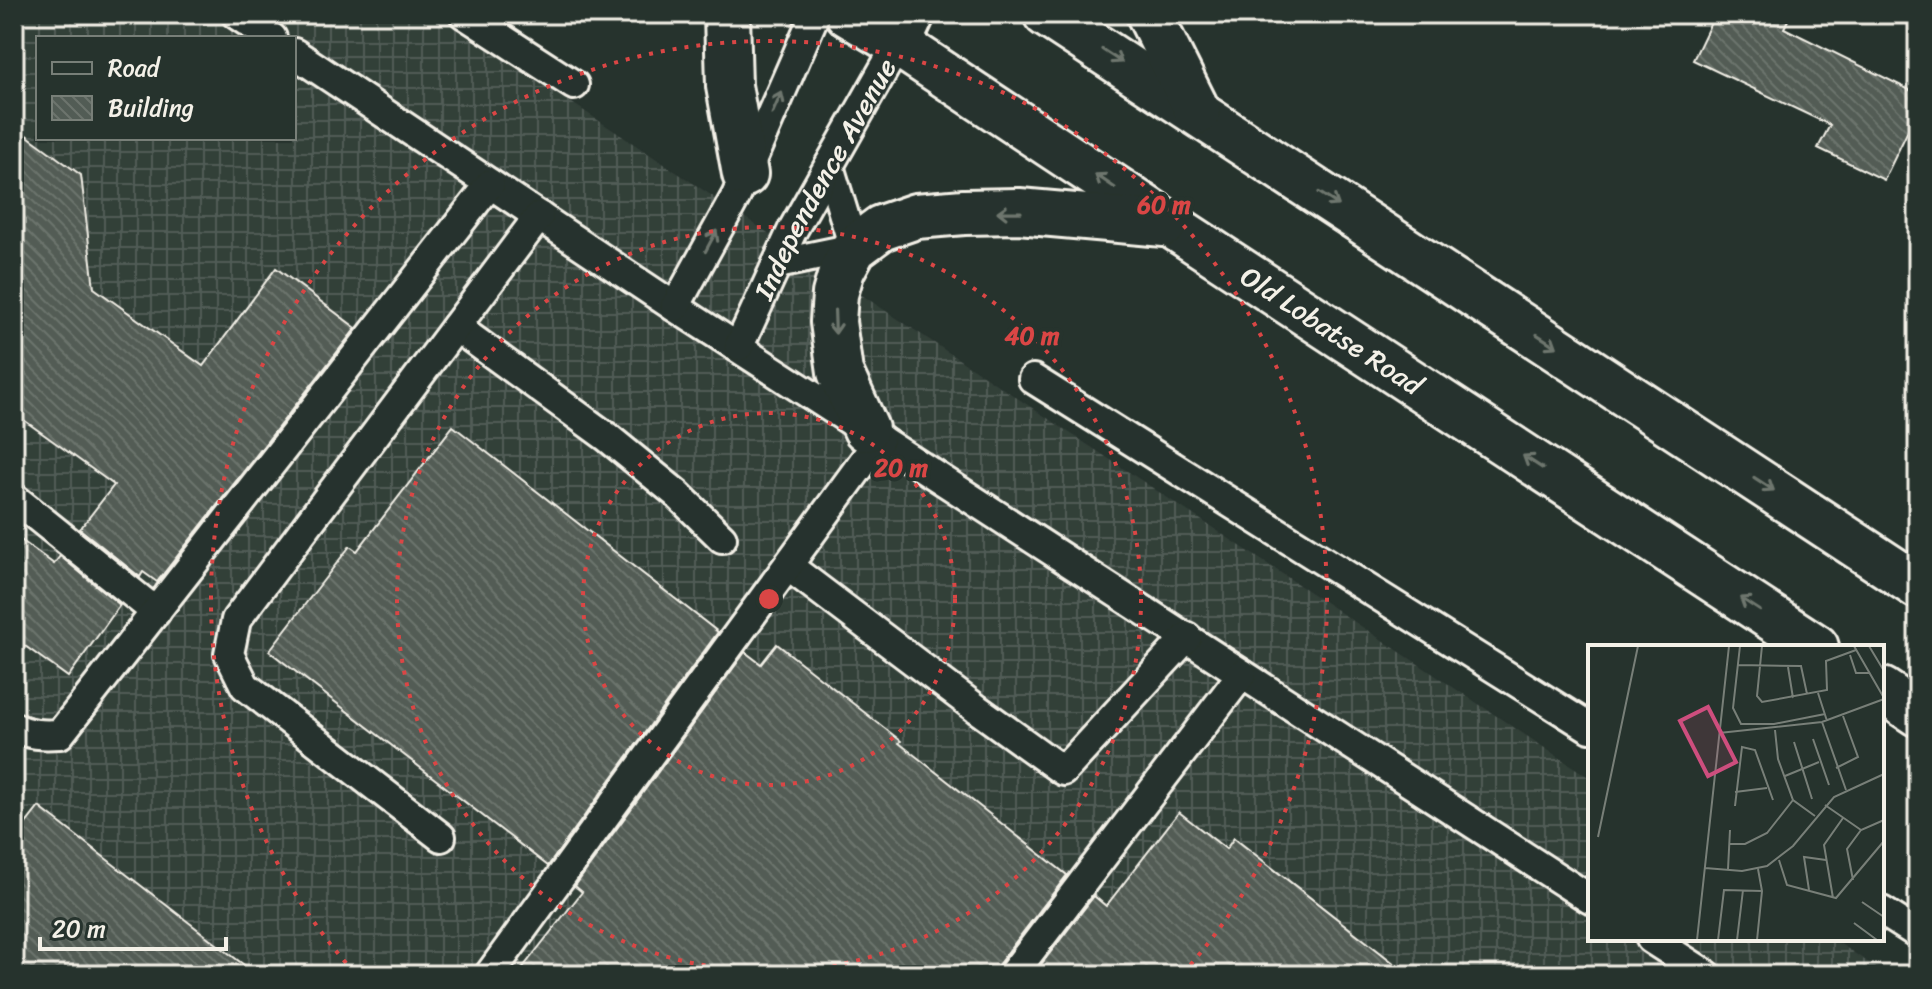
<svg xmlns="http://www.w3.org/2000/svg" width="1932" height="989" font-family="Sriracha,sans-serif">
<style>
.industrial{fill:url(#industrial-grid);fill-rule:evenodd}
.building{fill:url(#building-back-hatch);stroke:#f4f1e8;stroke-width:2}
.lines{fill:none;stroke-linecap:round;stroke-linejoin:round}
.lane-casing{stroke:#f4f1e8;stroke-width:34}
.secondary-casing{stroke:#f4f1e8;stroke-width:50}
.primary-casing{stroke:#f4f1e8;stroke-width:50}
.lane{stroke:#26332d;stroke-width:28}
.secondary{stroke:#26332d;stroke-width:44}
.primary{stroke:#26332d;stroke-width:44}
.oneway{stroke:#6e766e}
.ring{fill:none;stroke:#da4645;stroke-width:4;stroke-dasharray:4 8}
.labels{text-anchor:middle;stroke-width:8;stroke-linejoin:round;paint-order:stroke}
.street-label{font-size:28px;fill:#f4f1e8;stroke:#26332d}
.inset-road{fill:none;stroke:#787f78;stroke-width:2}
.view{fill:#ce4e7e;fill-opacity:0.15;stroke:#ce4e7e;stroke-width:4}
.inset-edge{fill:none;stroke:#f4f1e8;stroke-width:4}
.centre{fill:#da4645;stroke:#26332d;stroke-width:4}
.ring-label{font-size:24px;text-anchor:middle;font-weight:bold;fill:#da4645;stroke:#26332d;stroke-width:8;stroke-linejoin:round;paint-order:stroke}
</style>
<defs>
<pattern id="industrial-grid" width="8" height="8" patternUnits="userSpaceOnUse" patternTransform="scale(2)"><rect width="8" height="8" fill="#333f39"/><path d="M0 4h8M4 0v8" fill="none" stroke="#515b56"/></pattern>
<pattern id="building-back-hatch" width="6" height="6" patternUnits="userSpaceOnUse" patternTransform="scale(2)"><rect width="6" height="6" fill="#525c55"/><path d="M-1 5l2 2M0 0l6 6M5-1l2 2" fill="none" stroke="#6c746d"/></pattern>
</defs>
<rect width="100%" height="100%" fill="#26332d"/>
<filter id="ink" filterUnits="userSpaceOnUse"><feTurbulence type="fractalNoise" baseFrequency=".0125" numOctaves="2"/><feDisplacementMap in="SourceGraphic" scale="16" xChannelSelector="R" yChannelSelector="G"/><feConvolveMatrix kernelMatrix="1 2 1 2 8 2 1 2 1" color-interpolation-filters="sRGB"/></filter>
<g filter="url(#ink)">
<path class="industrial" d="M14 14H438L1590 778V939H1833L1887 975H14ZM38 38H294V138H38Z"/>
<path class="building" d="M1715 14H1791L1784 28 1918 94V110L1884 180 1818 148 1830 125 1693 60Z
M14 126 81 175 94 288 203 366 276 268 356 328 157 582 143 572 140 577 80 529 114 485 14 413Z
M453 426 718 632 548 866 269 651 350 546 357 551Z
M14 535 54 564 60 556 120 605 68 677 14 638Z
M777 644 901 741 899 743 1067 875 998 965 995 975H517L582 892 575 886 745 652 761 664Z
M39 807 257 975H14V839Z
M1179 812 1226 849 1234 838 1409 975H1033L1094 896 1106 906Z"/>
<g class="lines">
<defs>
<g id="lane">
<path d="M236 14 272 38"/>
<path d="M464 14 574 85"/>
<path d="M294 53 675 307 1590 899"/>
<path d="M777 264 854 248 829 166"/>
<path d="M675 307 736 196 815 14"/>
<path d="M456 327 607 437 677 494 722 538"/>
<path id="s1" d="M739 346 792 231 898 44"/>
<path d="M1033 379 1590 728"/>
<path d="M14 498 156 612"/>
<path d="M788 566 977 709 1063 771 1187 637"/>
<path d="M14 727C29 735 43 735 60 734L490 184"/>
<path d="M441 837 245 686 229 654 236 620 539 216"/>
<path d="M1882 911 1918 934"/>
<path d="M1651 939 1707 975"/>
<path d="M489 975 880 439"/>
<path d="M1012 975 1242 674"/>
</g>
<path id="secondary" d="M898 44 912 14"/>
<g id="primary">
<path d="M727 14 729 86 745 174"/>
<path id="s2" d="M848 14 898 44 1171 225 1816 647"/>
<path d="M1046 14 1918 586"/>
<path d="M1149 14 1198 112"/>
<path d="M866 429 840 372 833 322 835 294 842 270 854 248 881 228 916 216 964 212 1019 211 1164 224"/>
<path d="M1882 690 1918 714"/>
</g>
</defs>
<use href="#lane" class="lane-casing"/>
<use href="#secondary" class="secondary-casing"/>
<use href="#primary" class="primary-casing"/>
<use href="#lane" class="lane"/>
<use href="#secondary" class="secondary"/>
<use href="#primary" class="primary"/>
</g>
<defs><path id="oneway-shaft" d="M-6 0H5M1.5-3L5.5 0L1.5 3" fill="none" stroke-width="1.6" stroke-linecap="round" stroke-linejoin="round" transform="scale(2)"/></defs>
<g class="oneway">
<use href="#oneway-shaft" transform="translate(1112 56) rotate(33)"/>
<use href="#oneway-shaft" transform="translate(777 103) rotate(-66)"/>
<use href="#oneway-shaft" transform="translate(1105 181) rotate(-146)"/>
<use href="#oneway-shaft" transform="translate(1329 199) rotate(33)"/>
<use href="#oneway-shaft" transform="translate(1009 212) rotate(-179)"/>
<use href="#oneway-shaft" transform="translate(711 241) rotate(-62)"/>
<use href="#oneway-shaft" transform="translate(835 322) rotate(88)"/>
<use href="#oneway-shaft" transform="translate(1547 341) rotate(33)"/>
<use href="#oneway-shaft" transform="translate(1533 462) rotate(-147)"/>
<use href="#oneway-shaft" transform="translate(1764 484) rotate(33)"/>
<use href="#oneway-shaft" transform="translate(1750 604) rotate(-147)"/>
</g>
</g>
<g class="ring">
<circle cx="769" cy="599" r="186"/>
<circle cx="769" cy="599" r="372"/>
<path d="M354 972A558 558 0 1 1 1184 972"/>
</g>
<g class="labels">
<g class="street-label">
<text dy="10" stroke="none"><textPath href="#s1" startOffset="188">Independence Avenue</textPath></text>
<text dy="10" stroke="none"><textPath href="#s2" startOffset="578">Old Lobatse Road</textPath></text>
</g>
</g>
<g transform="translate(1588 645)">
<rect width="296" height="296" fill="#26332d"/>
<path class="inset-road" d="M152 1 145 63 153 79H186L237 69M174 1 169 51 174 57 239 45 238 16 268 5M266 1 296 53M281 1 296 26M262 10 268 28H282M150 20 213 21 219 49M200 22 205 53M230 48 239 76M234 77 258 145M187 85 190 114 205 155 227 171M131 88 234 77 296 54M225 94 241 140M206 97 224 154M248 123 270 112 255 71M197 131 231 117M147 147 179 143M237 160 273 185M147 161 154 102 167 105 185 155M10 192 50 1M141 199H157L179 188 205 155M191 215 199 240 248 253 296 196M117 223 154 226 179 221 205 201 246 152 296 129M140 224 142 185M265 235 259 204 273 185 296 175M221 245 216 212 238 215M245 253 236 200 255 173M274 257 296 272M266 278 289 295M109 295 141 1M130 295 136 245 174 246M149 295 155 245M169 295 174 246 170 224"/>
<path class="view" d="M120 62 148 117 120 131 92 76Z"/>
<rect width="296" height="296" class="inset-edge"/>
</g>
<circle cx="769" cy="599" r="12" class="centre"/>
<g class="ring-label">
<text x="1164" y="213">60 m</text>
<text x="1032" y="344">40 m</text>
<text x="901" y="476">20 m</text>
</g>
<rect width="1932" height="989" fill="none" stroke="#26332d" stroke-width="48"/>
<rect x="24" y="24" width="1884" height="941" fill="none" stroke="#f4f1e8" stroke-width="3" filter="url(#ink)"/>
<rect x="36" y="36" width="260" height="104" fill="#26332d" stroke="#787f78" stroke-width="2"/>
<rect x="52" y="62" width="40" height="12" fill="#26332d" stroke="#787f78" stroke-width="2"/>
<text x="108" y="76" font-size="24" fill="#f4f1e8">Road</text>
<rect x="52" y="96" width="40" height="24" fill="url(#building-back-hatch)" stroke="#787f78" stroke-width="2"/>
<text x="108" y="116" font-size="24" fill="#f4f1e8">Building</text>
<path d="M40 937v12h186v-12" fill="none" stroke="#f4f1e8" stroke-width="4"/>
<text x="52" y="937" font-size="24" fill="#f4f1e8" stroke="#26332d" stroke-width="6" paint-order="stroke">20 m</text>
</svg>
